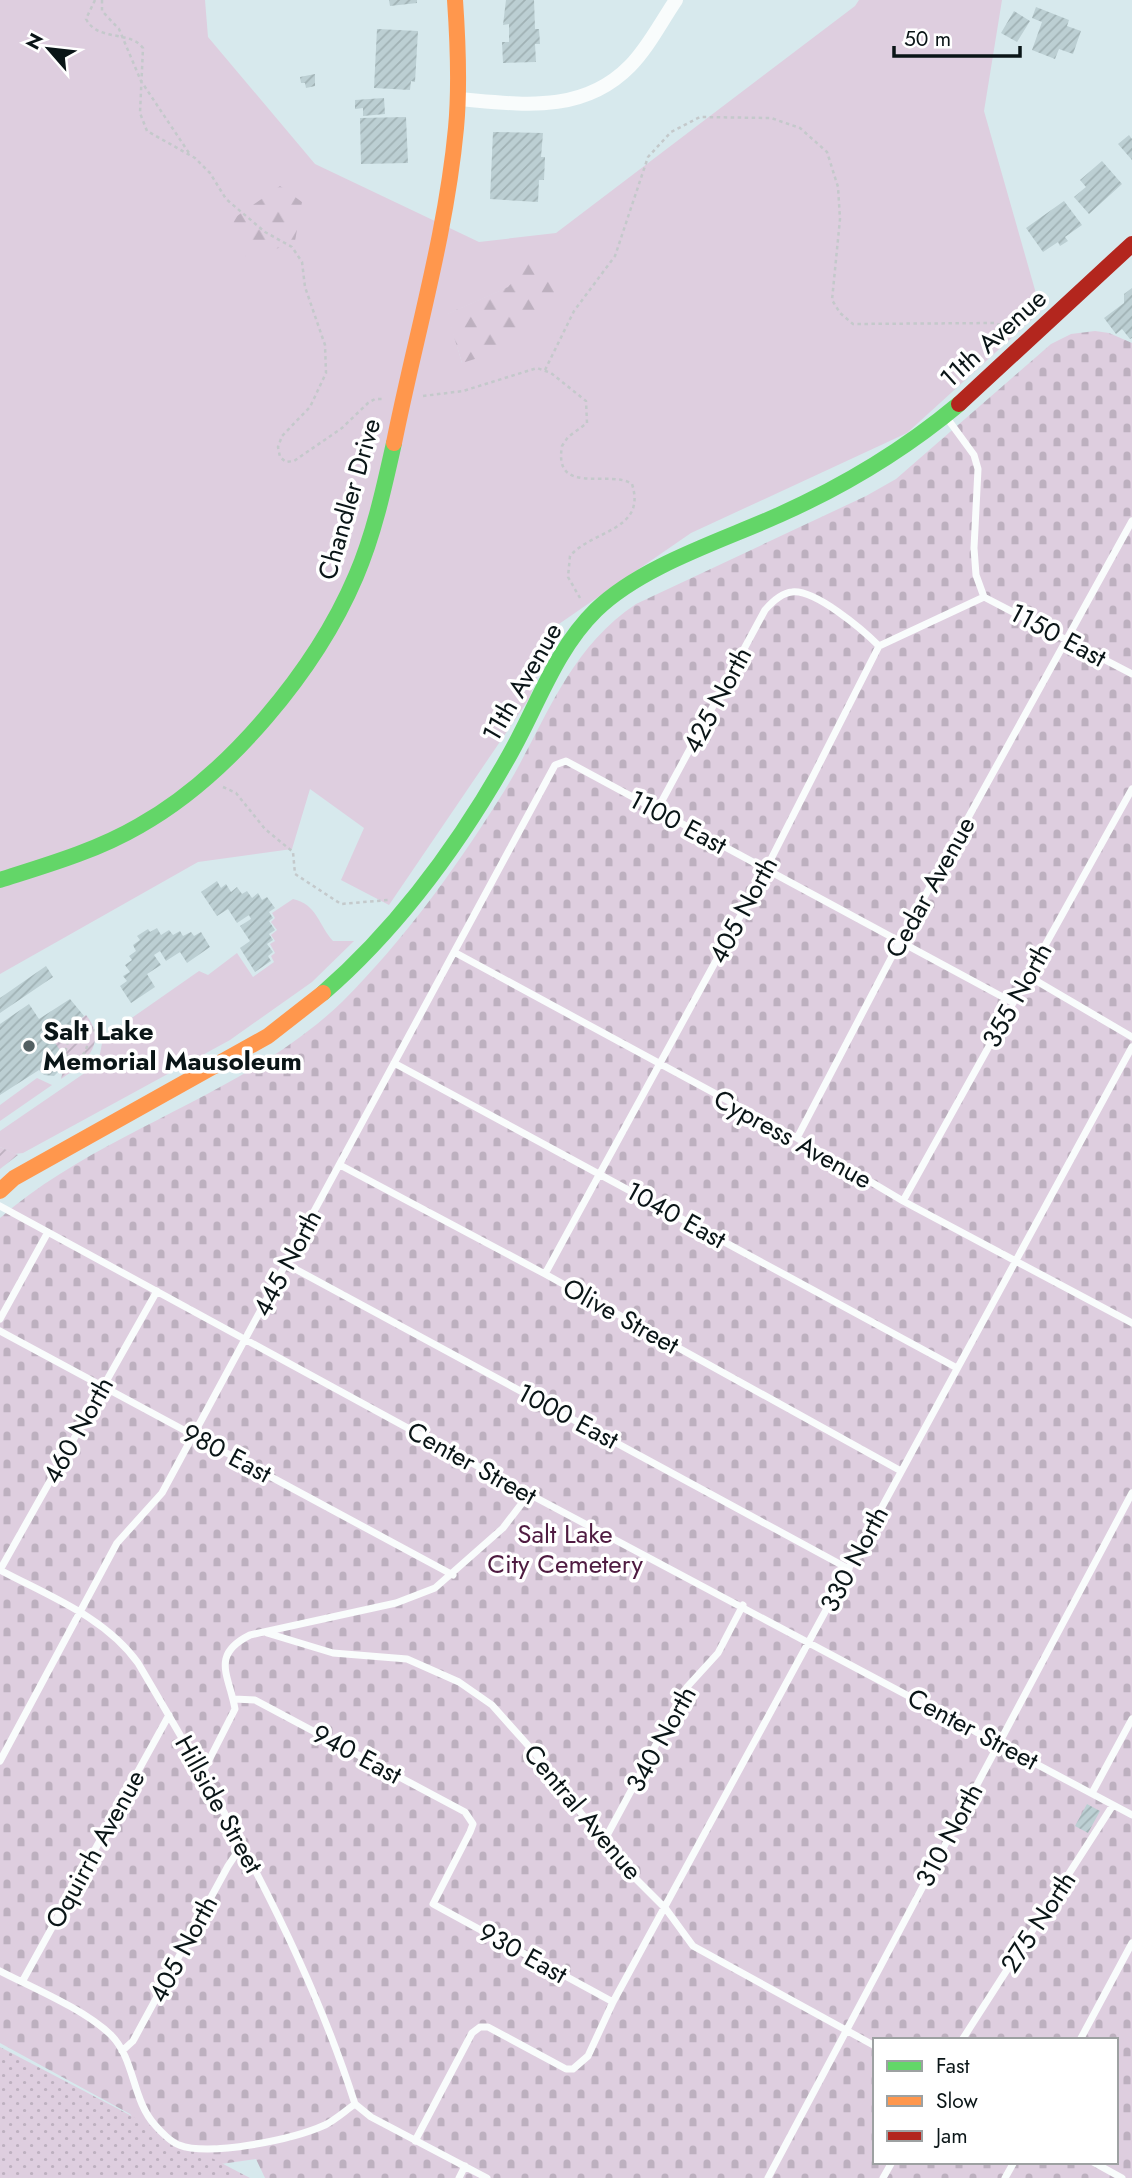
<svg xmlns="http://www.w3.org/2000/svg" width="1132" height="2178" font-family="Jost,sans-serif">
<style>
.grass{fill:#decedf;fill-rule:evenodd}
.forest{fill:url(#forest-firs)}
.cemetery{fill:url(#cemetery-stones);fill-rule:evenodd}
.park{fill:url(#park-dots)}
.garden{fill:url(#garden-furrows)}
.building{fill:url(#building-hatch)}
.lines{fill:none;stroke-linecap:round;stroke-linejoin:round}
.path{stroke:#c4c9cb;stroke-width:2.5;stroke-dasharray:3.5 3.5;stroke-linecap:butt}
.lane{stroke:#f9fcfc;stroke-width:7}
.street{stroke:#f9fcfc;stroke-width:14}
.fast{stroke:#63d668;stroke-width:16}
.slow{stroke:#ff974d;stroke-width:16}
.jam{stroke:#b3261e;stroke-width:16}
.poi-dot{fill:#525f62;stroke:#fff;stroke-width:2.5}
.labels{text-anchor:middle;stroke-width:7;stroke-linejoin:round;paint-order:stroke}
.street-label{font-size:26px;fill:#0a1517;stroke:#fff}
.poi-label{font-size:26px;font-weight:bold;fill:#0a1517;stroke:#fff;text-anchor:start}
.park-label{font-size:26px;fill:#4f1b41;stroke:#fff}
</style>
<defs>
<pattern id="forest-firs" width="22" height="20" patternUnits="userSpaceOnUse" patternTransform="scale(1.75)"><rect width="22" height="20" fill="#decedf"/><path d="M5 1l3.5 6h-7zM16 11l3.5 6h-7z" fill="#bdb0bf"/></pattern>
<pattern id="cemetery-stones" width="16" height="16" patternUnits="userSpaceOnUse" patternTransform="scale(1.75)"><rect width="16" height="16" fill="#decedf"/><path d="M2 7V4a2 2 0 0 1 4 0v3zM10 15v-3a2 2 0 0 1 4 0v3z" fill="#bdb0bf"/></pattern>
<pattern id="park-dots" width="8" height="8" patternUnits="userSpaceOnUse" patternTransform="scale(1.75)"><rect width="8" height="8" fill="#decedf"/><path d="M2 2h.1M6 6h.1" fill="none" stroke="#bdb0bf" stroke-width="1.8" stroke-linecap="round"/></pattern>
<pattern id="garden-furrows" width="10" height="10" patternUnits="userSpaceOnUse" patternTransform="scale(1.75)"><rect width="10" height="10" fill="#decedf"/><path d="M-1 1l2-2M0 10L10 0M9 11l2-2" fill="none" stroke="#bdb0bf"/></pattern>
<pattern id="building-hatch" width="6" height="6" patternUnits="userSpaceOnUse" patternTransform="scale(1.75)"><rect width="6" height="6" fill="#bccfd3"/><path d="M-1 1l2-2M0 6l6-6M5 7l2-2" fill="none" stroke="#a0b1b4"/></pattern>
</defs>
<rect width="100%" height="100%" fill="#d7e9ed"/>
<path class="grass" d="M0 0H205L208 37 315 164 479 242 556 233 855 6 859 0H1002L984 111 1041 311 907 433 691 533 556 626 529 699 389 905 341 880 364 828 310 789 292 849 198 862 0 974ZM509 287 462 363 448 314Z
M293 899C317 904 319 926 333 941H354L312 982 230 1040 23 1153 15 1154 0 1147V1131L92 1068 99 1059 103 1038 199 971 208 975 237 953 253 977 274 962 271 956 275 953 270 944 275 941 271 935 277 930 271 922 275 918 272 913Z
M37 1078 52 1085 0 1121V1105Z"/>
<path class="forest" d="M280 186 302 202 295 241 248 261 230 221Z
M529 263 563 286 507 349 462 363 447 314 508 287Z"/>
<path class="cemetery" d="M1095 331 1109 333 1132 343V2178H265L256 2159 207 2166 145 2133 130 2114 0 2043V1218C102 1129 245 1096 343 1001 403 941 453 872 498 801 544 730 563 653 636 604L866 496 896 479 1051 344 1071 334ZM875 2040H1116V2162H875Z"/>
<path class="park" d="M0 2047 250 2178H0Z"/>
<path class="garden" d="M86 1015C109 1043 84 1064 61 1079L64 1066 50 1042Z
M0 1147 18 1155 0 1169Z"/>
<path class="building" d="M389 0H417V3L390 6Z
M506 0H534L535 29H539L540 44H535L536 62 503 63 502 42H509V24L503 25Z
M1036 7 1069 20 1067 26 1081 31 1073 54 1059 49 1055 59 1032 50 1042 22 1032 18Z
M1014 11 1030 21 1017 42 1001 33Z
M377 29 418 31 415 82 411 81 410 90 374 88Z
M315 74V86L306 88 305 83H301L300 77Z
M384 98 385 114 363 116V108L355 109V100Z
M406 117 408 163 361 164 360 118Z
M493 132 543 133 541 157H545L544 180H539L538 202 490 199Z
M1129 135 1132 139V160L1118 144Z
M1102 161 1122 184 1089 214 1074 197 1086 187 1080 180Z
M1064 201 1082 225 1065 237 1068 241 1060 246 1058 242 1043 252 1026 228Z
M1132 288V338L1130 339 1122 329 1116 334 1104 318 1124 303V294Z
M217 881 221 888 226 884 231 892 237 887 242 894 247 891 252 898 258 893 262 900 267 897 275 908 269 912 273 918 269 921 275 930 269 934 273 940 267 944 273 952 268 956 271 961 255 972 240 948 250 941 240 926 251 919 249 915 237 923 228 909 217 916 201 892Z
M157 928 161 935 169 930 173 935 180 931 183 936 191 932 194 936 201 932 210 947 187 963 180 952 166 961 160 951 154 955 161 965 147 974 155 987 131 1003 120 986 127 981 123 976 130 972 125 965 132 960 129 956 136 951 133 945 140 940 137 936 148 929 150 932Z
M46 966 53 977 0 1013V998Z
M70 999 84 1016 52 1038 63 1055 62 1068 54 1076 44 1075 39 1070 0 1095V1024L29 1004 39 1019Z
M1087 1804 1100 1811 1088 1833 1075 1826Z"/>
<g class="lines">
<path class="path" d="M95 0 86 19C98 42 130 30 143 48L140 113 147 131 195 158 210 173 226 199 265 232 292 247 302 262 305 287 325 345 326 373 310 407 282 436 278 447 280 457 286 462 294 461 342 428 368 403 375 399H383
M102 0V11L119 29 141 81 189 153
M545 370 574 311 615 256 648 157 671 132 700 117 771 118 800 128 827 152 838 187 840 219 832 300 840 313 853 324 995 323 1013 331
M423 396 463 391 537 368 551 373 586 401 587 423 568 437 562 446C553 497 611 469 632 484 647 531 592 530 570 556L568 577 580 598
M223 787 236 793 265 829 293 852 295 874 341 904 388 900
M86 1032C90 1042 87 1049 81 1058L71 1060 65 1053 69 1037 80 1029 86 1032 99 1029"/>
<path class="lane" d="M947 418 974 455 978 469 974 548 976 575 984 597
M984 597 1132 674
M657 810 765 610C772 602 781 593 792 592 815 589 863 630 879 646
M454 952 797 1138 903 1201 1132 1323
M1028 976 1132 1037
M394 1063 957 1368
M797 1138 900 941 1132 521
M340 1165 545 1274 901 1471
M903 1201 1132 789
M0 1206 529 1494 1132 1815
M286 1264 849 1569
M545 1274 766 869 879 646 984 597
M157 1291 0 1570C49 1596 105 1617 138 1663 221 1804 305 1947 355 2104
M0 1319 48 1232
M0 1331 453 1575
M267 1633 333 1653 407 1659 459 1682 492 1705 534 1752 618 1861 666 1909 693 1946 875 2046
M234 1699 255 1700 465 1812 473 1824 470 1832 433 1904 613 2002
M0 1761 117 1543 162 1493 555 765 566 761 1012 1002
M202 1774 235 1709C229 1675 210 1655 250 1635L396 1603 435 1588 503 1528 529 1494
M1092 1793 1132 1719
M604 1841 687 1687 718 1653 743 1605
M0 1971C33 1988 84 2009 111 2035 135 2059 132 2100 155 2125 160 2131 172 2143 179 2145 210 2157 294 2139 325 2125 335 2120 345 2111 355 2104
M22 1982 169 1715
M962 2040 1113 1805
M1080 2040 1132 1943
M122 2051 133 2041 228 1866 242 1845
M355 2104 371 2117 487 2178
M415 2141 472 2033 480 2027H488L566 2069H573L588 2056 613 2002 1132 1047
M1093 2162 1122 2178
M459 2178 465 2166
M768 2178 1132 1493
M883 2178 892 2162
M1005 2178 1014 2162"/>
<path class="street" d="M458 99C520 104 582 115 630 66 648 48 661 22 676 0"/>
<path class="fast" d="M0 880C47 865 96 851 139 826 228 776 316 670 356 576 374 534 384 488 394 443
M323 993C399 927 460 843 509 756 537 707 555 650 596 610 641 566 721 541 779 515 844 486 904 450 959 404"/>
<path class="slow" d="M394 443C415 338 446 235 456 128 460 86 458 43 455 0
M0 1191 14 1178 268 1036 323 993"/>
<path class="jam" d="M959 404 1132 244"/>
</g>
<circle class="poi-dot" cx="29" cy="1046" r="7"/>
<g class="labels">
<g class="street-label">
<text transform="translate(993 338) rotate(-42)" y="9">11th Avenue</text>
<text transform="translate(349 499) rotate(-74)" y="9">Chandler Drive</text>
<text transform="translate(1058 635) rotate(28)" y="9">1150 East</text>
<text transform="translate(522 682) rotate(-60)" y="9">11th Avenue</text>
<text transform="translate(717 700) rotate(-62)" y="9">425 North</text>
<text transform="translate(678 822) rotate(28)" y="9">1100 East</text>
<text transform="translate(930 887) rotate(-61)" y="9">Cedar Avenue</text>
<text transform="translate(743 910) rotate(-62)" y="9">405 North</text>
<text transform="translate(1017 995) rotate(-61)" y="9">355 North</text>
<text transform="translate(793 1139) rotate(29)" y="9">Cypress Avenue</text>
<text transform="translate(676 1215) rotate(29)" y="9">1040 East</text>
<text transform="translate(287 1263) rotate(-62)" y="9">445 North</text>
<text transform="translate(621 1316) rotate(29)" y="9">Olive Street</text>
<text transform="translate(568 1416) rotate(28)" y="9">1000 East</text>
<text transform="translate(78 1430) rotate(-61)" y="9">460 North</text>
<text transform="translate(227 1453) rotate(28)" y="9">980 East</text>
<text transform="translate(472 1463) rotate(29)" y="9">Center Street</text>
<text transform="translate(854 1559) rotate(-62)" y="9">330 North</text>
<text transform="translate(973 1729) rotate(28)" y="9">Center Street</text>
<text transform="translate(661 1739) rotate(-61)" y="9">340 North</text>
<text transform="translate(357 1754) rotate(28)" y="9">940 East</text>
<text transform="translate(219 1804) rotate(61)" y="9">Hillside Street</text>
<text transform="translate(583 1812) rotate(50)" y="9">Central Avenue</text>
<text transform="translate(949 1835) rotate(-62)" y="9">310 North</text>
<text transform="translate(95 1849) rotate(-61)" y="9">Oquirrh Avenue</text>
<text transform="translate(1038 1922) rotate(-57)" y="9">275 North</text>
<text transform="translate(183 1949) rotate(-62)" y="9">405 North</text>
<text transform="translate(523 1953) rotate(29)" y="9">930 East</text>
</g>
<g class="poi-label">
<text x="43" y="1040">Salt Lake<tspan x="43" dy="30">Memorial Mausoleum</tspan></text>
</g>
<g class="park-label">
<text x="565" y="1543">Salt Lake<tspan x="565" dy="30">City Cemetery</tspan></text>
</g>
</g>
<rect x="873" y="2038" width="245" height="126" fill="#ffffff" stroke="#9da1a2" stroke-width="2"/>
<rect x="887" y="2061" width="35" height="10" fill="#63d668" stroke="#9da1a2" stroke-width="2"/>
<text x="936" y="2073" font-size="21" fill="#0a1517">Fast</text>
<rect x="887" y="2096" width="35" height="10" fill="#ff974d" stroke="#9da1a2" stroke-width="2"/>
<text x="936" y="2108" font-size="21" fill="#0a1517">Slow</text>
<rect x="887" y="2131" width="35" height="10" fill="#b3261e" stroke="#9da1a2" stroke-width="2"/>
<text x="936" y="2143" font-size="21" fill="#0a1517">Jam</text>
<g transform="translate(49 49) rotate(298)" stroke="#ffffff" stroke-width="5" paint-order="stroke">
<path d="M0-5L12 26L0 18L-12 26Z" fill="#0a1517"/>
<text y="-10" font-size="19" font-weight="bold" text-anchor="middle" fill="#0a1517">N</text>
</g>
<path d="M894 46v10h126v-10" fill="none" stroke="#0a1517" stroke-width="3.5"/>
<text x="904" y="46" font-size="21" fill="#0a1517" stroke="#ffffff" stroke-width="5" paint-order="stroke">50 m</text>
</svg>
